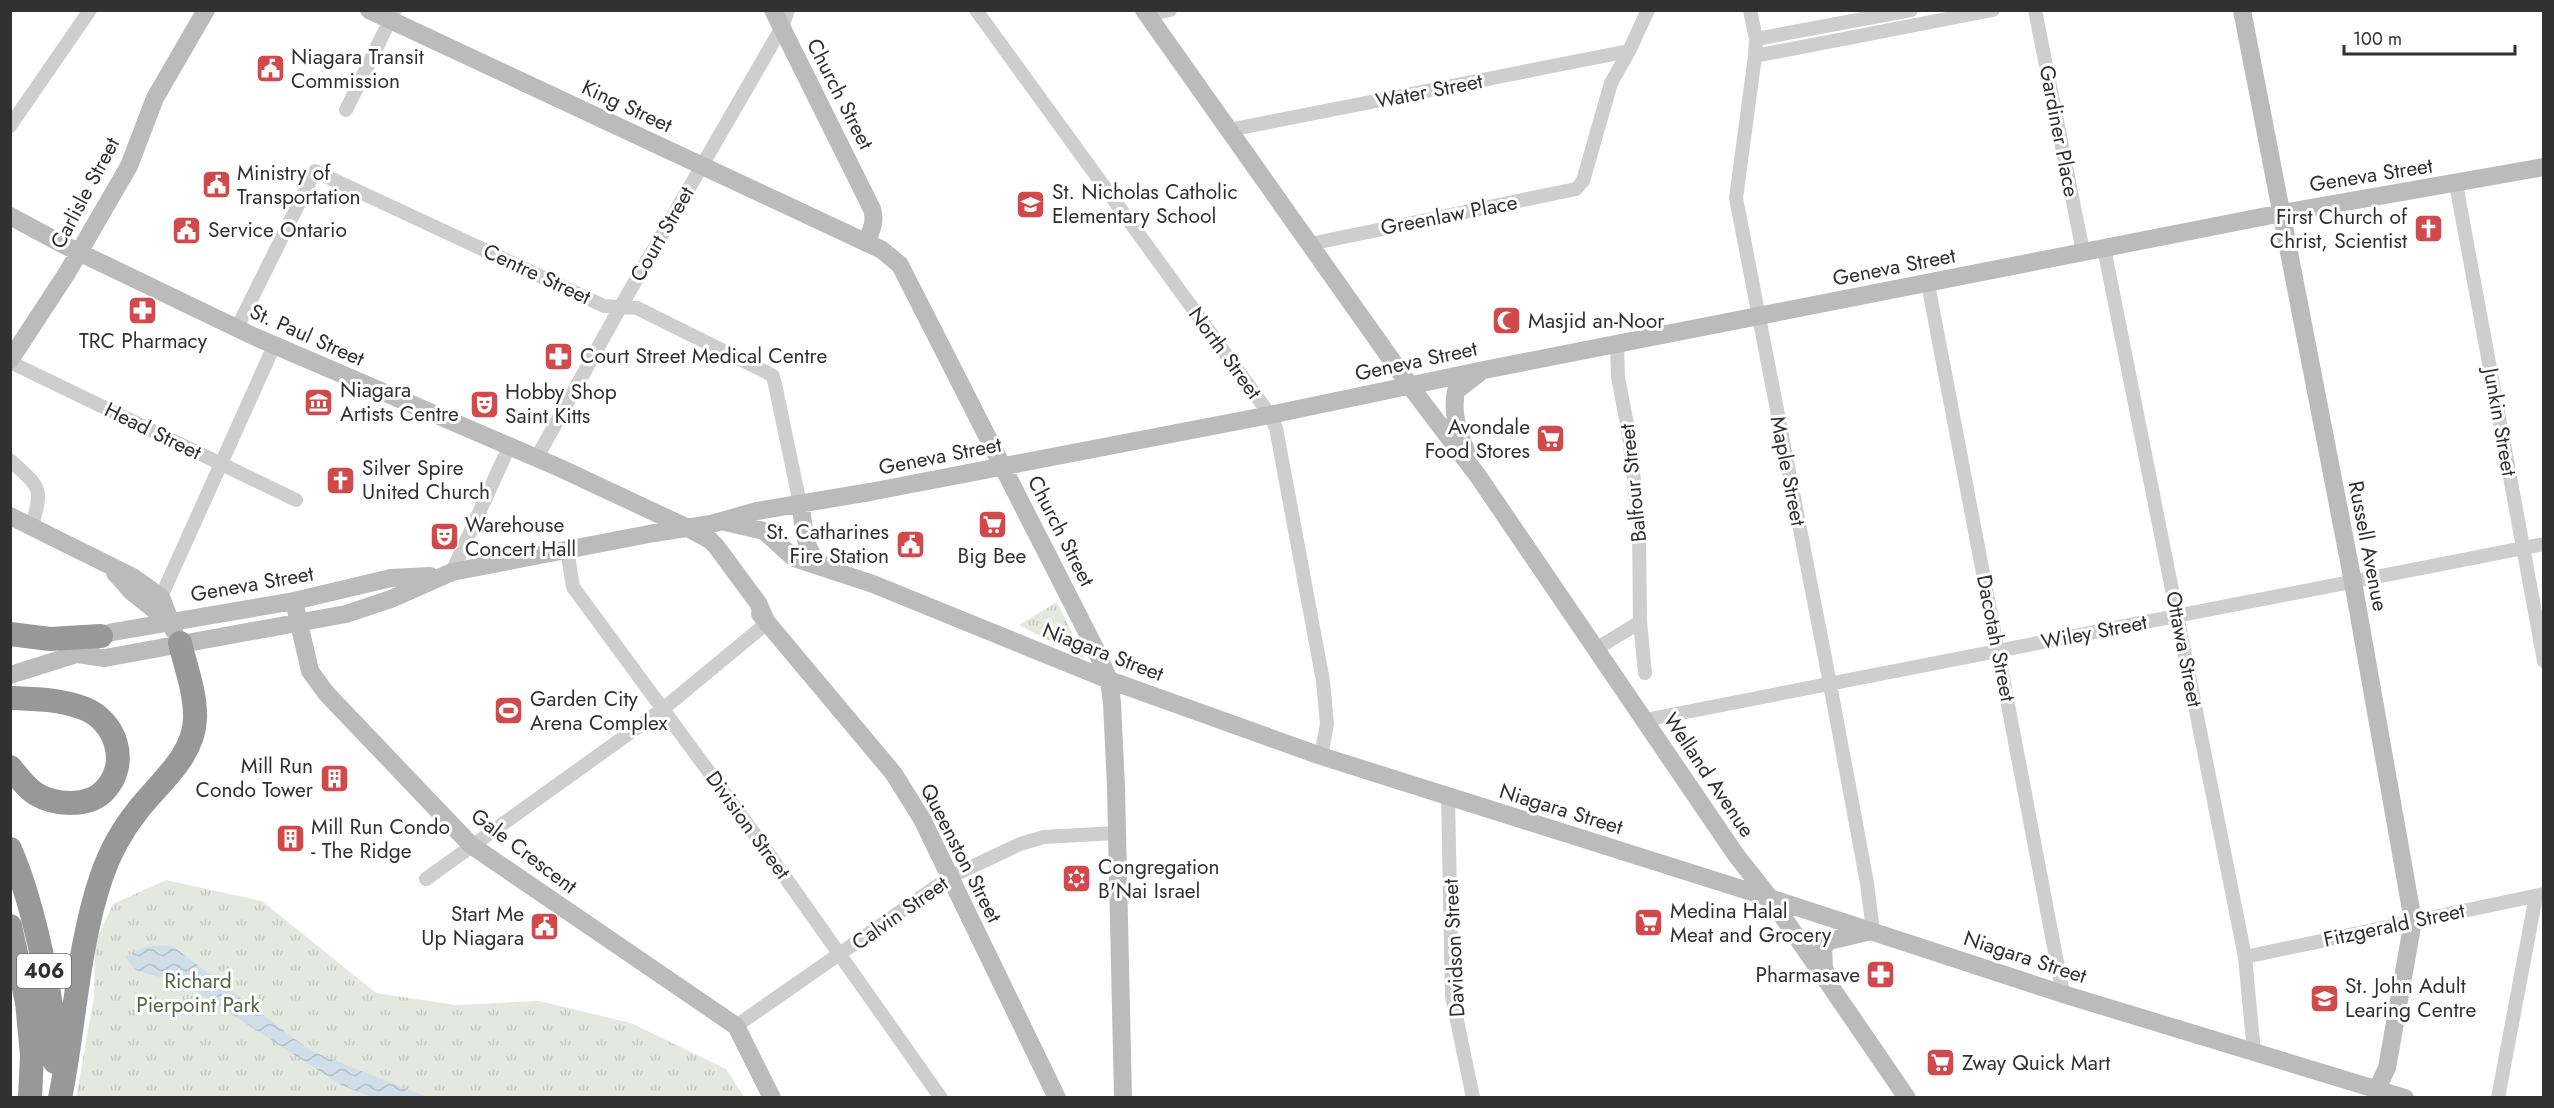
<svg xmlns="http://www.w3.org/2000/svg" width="2554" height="1108" font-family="Jost,sans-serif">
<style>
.grass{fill:url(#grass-tufts)}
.water{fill:url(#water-waves)}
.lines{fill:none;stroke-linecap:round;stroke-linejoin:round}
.street{stroke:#cecece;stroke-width:14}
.secondary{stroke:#bbb;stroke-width:18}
.highway{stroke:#989898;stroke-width:24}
.labels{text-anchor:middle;stroke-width:6;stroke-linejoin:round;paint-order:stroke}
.shield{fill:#fff;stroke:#6f6f6f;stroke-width:1.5}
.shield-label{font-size:20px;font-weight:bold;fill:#313131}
.poi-label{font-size:21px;fill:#313131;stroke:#fff;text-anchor:start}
.street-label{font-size:21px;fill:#313131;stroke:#fff}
.park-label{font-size:21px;fill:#526843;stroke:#fff}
</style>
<defs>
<pattern id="grass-tufts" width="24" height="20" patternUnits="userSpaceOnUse" patternTransform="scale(1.5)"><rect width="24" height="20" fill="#e3e9de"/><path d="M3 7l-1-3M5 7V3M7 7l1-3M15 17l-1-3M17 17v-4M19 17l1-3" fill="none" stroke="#c3c8bf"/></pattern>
<pattern id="water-waves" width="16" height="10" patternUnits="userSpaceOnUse" patternTransform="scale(1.5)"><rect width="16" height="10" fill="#d0dee9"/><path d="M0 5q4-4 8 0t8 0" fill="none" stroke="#b3bfc8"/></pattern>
</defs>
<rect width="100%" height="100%" fill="#fff"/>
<path class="grass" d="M1057 602 1085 659 1019 625Z
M166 880 262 901 376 993 455 1005 539 1001 631 1023 726 1069 744 1097 76 1098 94 997 95 943 113 904Z"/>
<path class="water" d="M164 945 175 948 311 1051 427 1097H372L341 1085 185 984 135 970 125 957C138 948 149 946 164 945Z"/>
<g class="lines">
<path class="street" d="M976 10 1270 415 1276 428 1323 681 1327 724 1321 756
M1750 10 1756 39 1755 56 1736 198 1830 684 1867 883 1873 931
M2035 10 2083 252
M1147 15 1170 10
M1756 39 1911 10
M1755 56 1993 10
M346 110 395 10
M10 126 90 10
M1229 130 1629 51
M2456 184 2544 661
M1310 244 1576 189 1583 181 1611 83 1629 51 1648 10
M2104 248 2245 957 2254 1052
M1928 284 2063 994
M237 328 315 171 604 306 637 308 764 371 773 376 776 389 800 504
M1617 344 1618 377 1629 435 1639 527 1640 622 1645 673
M10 362 296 500
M536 459 621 306 782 27 788 10
M10 460C39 487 44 486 32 525
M567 549 573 587 756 836 941 1098
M452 572 509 447
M161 597 274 346
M1596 649 1640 622
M1645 720 2544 544
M1448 797 1452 996 1473 1098
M426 879 663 709 767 623
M2245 957 2544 894
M736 1026 950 877 1020 844 1044 837 1116 833
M2498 1098 2536 896"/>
<path class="secondary" d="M369 10 848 234 882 250 900 265 1095 648 1109 680 1112 703 1116 787 1123 1098
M773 10 872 209C876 222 871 231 866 243
M1144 10 1410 386 1478 476 1736 855 1770 898 1907 1098
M2242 10 2353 582 2413 921 2387 1068 2377 1089
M10 216 64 245 253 336 560 468 688 528 710 540 716 546 758 603 767 623
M10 360 67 273 129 166 155 98 206 10
M1466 450C1457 430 1452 412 1456 391L1478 374
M800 504C805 526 802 553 824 566
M10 516 133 577 161 597 174 631
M725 522 764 531 794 558 873 584 1109 680 1321 756 1742 889 2063 994 2405 1098
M115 573 132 592 167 620
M294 601 310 671 326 693 471 845 736 1026 772 1098
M760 614 894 774 922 819 1057 1098
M77 654 105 658 346 614 391 599 452 572 654 533 711 524 757 511 870 492 1270 415 1484 370 2282 213 2544 167
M10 675 77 654 101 636 113 632 294 601 391 578 430 576
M1827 976 1824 967 1823 948 1829 941 1867 932"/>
<path class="highway" d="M10 634 50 639 101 636
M10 698C36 699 59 699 83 708 116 720 130 763 105 790 89 808 54 805 36 794 26 788 17 775 10 767
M10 849C33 902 56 1004 55 1062
M10 926 27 1002 32 1055 30 1098
M60 1098C75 1024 77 950 101 878 109 854 122 830 138 810 159 783 194 756 195 719 196 694 186 668 180 643"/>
</g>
<defs>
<symbol id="civic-square" viewBox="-11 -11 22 22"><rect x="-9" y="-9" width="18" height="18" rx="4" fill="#d2494c" stroke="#fff"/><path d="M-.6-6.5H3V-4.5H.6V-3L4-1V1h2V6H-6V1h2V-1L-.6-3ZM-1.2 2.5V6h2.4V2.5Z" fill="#fff"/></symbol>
<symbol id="school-square" viewBox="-11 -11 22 22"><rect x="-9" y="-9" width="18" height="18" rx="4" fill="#d2494c" stroke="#fff"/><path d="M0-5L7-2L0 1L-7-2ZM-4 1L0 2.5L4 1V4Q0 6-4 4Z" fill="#fff"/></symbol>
<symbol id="church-square" viewBox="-11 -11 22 22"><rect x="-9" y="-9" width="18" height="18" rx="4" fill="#d2494c" stroke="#fff"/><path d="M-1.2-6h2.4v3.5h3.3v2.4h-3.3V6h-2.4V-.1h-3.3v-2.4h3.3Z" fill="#fff"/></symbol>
<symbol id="pharmacy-square" viewBox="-11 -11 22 22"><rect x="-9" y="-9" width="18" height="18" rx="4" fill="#d2494c" stroke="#fff"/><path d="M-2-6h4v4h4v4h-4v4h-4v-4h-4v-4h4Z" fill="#fff"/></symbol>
<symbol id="mosque-square" viewBox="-11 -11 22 22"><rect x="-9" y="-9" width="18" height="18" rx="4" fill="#d2494c" stroke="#fff"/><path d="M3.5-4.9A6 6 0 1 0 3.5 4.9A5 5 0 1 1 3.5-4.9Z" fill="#fff"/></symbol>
<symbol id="museum-square" viewBox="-11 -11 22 22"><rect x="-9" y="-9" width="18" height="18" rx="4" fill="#d2494c" stroke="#fff"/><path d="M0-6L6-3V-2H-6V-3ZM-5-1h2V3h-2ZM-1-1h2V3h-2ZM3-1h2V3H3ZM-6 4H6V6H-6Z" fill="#fff"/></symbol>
<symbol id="theatre-square" viewBox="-11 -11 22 22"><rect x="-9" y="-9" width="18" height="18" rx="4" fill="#d2494c" stroke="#fff"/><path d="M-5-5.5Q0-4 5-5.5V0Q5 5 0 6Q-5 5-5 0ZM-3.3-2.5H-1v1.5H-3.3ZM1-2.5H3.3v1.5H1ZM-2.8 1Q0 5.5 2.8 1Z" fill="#fff"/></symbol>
<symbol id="supermarket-square" viewBox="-11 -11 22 22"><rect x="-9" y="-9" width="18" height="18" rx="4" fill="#d2494c" stroke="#fff"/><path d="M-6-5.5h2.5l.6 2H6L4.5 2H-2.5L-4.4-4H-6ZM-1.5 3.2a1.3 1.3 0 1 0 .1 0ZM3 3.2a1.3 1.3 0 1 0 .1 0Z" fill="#fff"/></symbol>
<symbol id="stadium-square" viewBox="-11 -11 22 22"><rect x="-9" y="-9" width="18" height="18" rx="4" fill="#d2494c" stroke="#fff"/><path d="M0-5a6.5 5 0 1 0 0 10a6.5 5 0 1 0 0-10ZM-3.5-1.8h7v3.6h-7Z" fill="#fff"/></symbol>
<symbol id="building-square" viewBox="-11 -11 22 22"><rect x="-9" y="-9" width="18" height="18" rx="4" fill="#d2494c" stroke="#fff"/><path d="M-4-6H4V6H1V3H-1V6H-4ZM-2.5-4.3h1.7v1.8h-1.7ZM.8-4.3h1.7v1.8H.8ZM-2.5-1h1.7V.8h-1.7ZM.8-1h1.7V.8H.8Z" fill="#fff"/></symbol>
<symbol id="synagogue-square" viewBox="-11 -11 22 22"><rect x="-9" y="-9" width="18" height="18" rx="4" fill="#d2494c" stroke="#fff"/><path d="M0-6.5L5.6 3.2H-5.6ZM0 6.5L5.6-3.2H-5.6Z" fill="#fff"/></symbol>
</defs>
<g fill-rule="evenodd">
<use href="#civic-square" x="254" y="52" width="33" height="33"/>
<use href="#civic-square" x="200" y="168" width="33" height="33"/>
<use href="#school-square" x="1014" y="188" width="33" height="33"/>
<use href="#church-square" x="2412" y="212" width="33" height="33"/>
<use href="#civic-square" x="170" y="214" width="33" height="33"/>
<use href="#pharmacy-square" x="126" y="294" width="33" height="33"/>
<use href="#mosque-square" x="1490" y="304" width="33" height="33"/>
<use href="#pharmacy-square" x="542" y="340" width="33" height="33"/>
<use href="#museum-square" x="302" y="386" width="33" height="33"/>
<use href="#theatre-square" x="468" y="388" width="33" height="33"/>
<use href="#supermarket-square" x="1534" y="422" width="33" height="33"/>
<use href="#church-square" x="324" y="464" width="33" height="33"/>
<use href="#supermarket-square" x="976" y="508" width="33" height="33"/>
<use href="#theatre-square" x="428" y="520" width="33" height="33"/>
<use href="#civic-square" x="894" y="528" width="33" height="33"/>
<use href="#stadium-square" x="492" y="694" width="33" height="33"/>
<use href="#building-square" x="318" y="762" width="33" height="33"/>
<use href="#building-square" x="274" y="822" width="33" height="33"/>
<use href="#synagogue-square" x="1060" y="862" width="33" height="33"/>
<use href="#supermarket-square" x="1632" y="906" width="33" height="33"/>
<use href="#civic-square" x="528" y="910" width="33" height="33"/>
<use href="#pharmacy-square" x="1864" y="958" width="33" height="33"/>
<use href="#school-square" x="2308" y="982" width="33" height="33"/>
<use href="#supermarket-square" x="1924" y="1046" width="33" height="33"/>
</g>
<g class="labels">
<rect class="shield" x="17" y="954" width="54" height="34" rx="4.5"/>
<g class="shield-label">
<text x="44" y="978">406</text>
</g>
<g class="poi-label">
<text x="291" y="64">Niagara Transit<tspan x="291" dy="24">Commission</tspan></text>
<text x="237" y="180">Ministry of<tspan x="237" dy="24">Transportation</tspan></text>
<text x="1052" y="199">St. Nicholas Catholic<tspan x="1052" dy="24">Elementary School</tspan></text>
<text x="2407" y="224" text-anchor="end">First Church of<tspan x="2407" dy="24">Christ, Scientist</tspan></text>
<text x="208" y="237">Service Ontario</text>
<text x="1528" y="328">Masjid an-Noor</text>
<text x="143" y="348" text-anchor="middle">TRC Pharmacy</text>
<text x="580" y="363">Court Street Medical Centre</text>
<text x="340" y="397">Niagara<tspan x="340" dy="24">Artists Centre</tspan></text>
<text x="505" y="399">Hobby Shop<tspan x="505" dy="24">Saint Kitts</tspan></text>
<text x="1530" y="434" text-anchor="end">Avondale<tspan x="1530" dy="24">Food Stores</tspan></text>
<text x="362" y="475">Silver Spire<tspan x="362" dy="24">United Church</tspan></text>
<text x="465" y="532">Warehouse<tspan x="465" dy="24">Concert Hall</tspan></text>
<text x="889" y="539" text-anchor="end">St. Catharines<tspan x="889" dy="24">Fire Station</tspan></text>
<text x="992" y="563" text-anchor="middle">Big Bee</text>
<text x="530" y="706">Garden City<tspan x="530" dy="24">Arena Complex</tspan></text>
<text x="313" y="773" text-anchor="end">Mill Run<tspan x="313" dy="24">Condo Tower</tspan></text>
<text x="311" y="834">Mill Run Condo<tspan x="311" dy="24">- The Ridge</tspan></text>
<text x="1098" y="874">Congregation<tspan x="1098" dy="24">B'Nai Israel</tspan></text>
<text x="1670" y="918">Medina Halal<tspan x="1670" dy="24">Meat and Grocery</tspan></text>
<text x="524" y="921" text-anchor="end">Start Me<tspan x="524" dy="24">Up Niagara</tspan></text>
<text x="1860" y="982" text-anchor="end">Pharmasave</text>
<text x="2345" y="993">St. John Adult<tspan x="2345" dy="24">Learing Centre</tspan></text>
<text x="1962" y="1070">Zway Quick Mart</text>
</g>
<g class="street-label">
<text transform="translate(1429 91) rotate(-11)" y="7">Water Street</text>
<text transform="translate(840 94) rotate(63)" y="7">Church Street</text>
<text transform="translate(627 106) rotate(25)" y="7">King Street</text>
<text transform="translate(2059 131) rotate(79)" y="7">Gardiner Place</text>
<text transform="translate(2371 175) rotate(-9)" y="7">Geneva Street</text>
<text transform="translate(85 193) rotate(-62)" y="7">Carlisle Street</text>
<text transform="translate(1449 215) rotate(-11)" y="7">Greenlaw Place</text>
<text transform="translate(662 234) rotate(-60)" y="7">Court Street</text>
<text transform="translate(1894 267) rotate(-11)" y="7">Geneva Street</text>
<text transform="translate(537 274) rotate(25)" y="7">Centre Street</text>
<text transform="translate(307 335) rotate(24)" y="7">St. Paul Street</text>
<text transform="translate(1225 353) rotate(54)" y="7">North Street</text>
<text transform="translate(1416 361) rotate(-12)" y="7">Geneva Street</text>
<text transform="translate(2500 422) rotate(80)" y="7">Junkin Street</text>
<text transform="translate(153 431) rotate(26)" y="7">Head Street</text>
<text transform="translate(940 456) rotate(-11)" y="7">Geneva Street</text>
<text transform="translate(1788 471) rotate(79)" y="7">Maple Street</text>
<text transform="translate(1633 483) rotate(-96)" y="7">Balfour Street</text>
<text transform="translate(1061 531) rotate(63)" y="7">Church Street</text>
<text transform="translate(2368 546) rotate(79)" y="7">Russell Avenue</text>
<text transform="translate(252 584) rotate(-10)" y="7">Geneva Street</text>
<text transform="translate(2094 632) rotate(-11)" y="7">Wiley Street</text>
<text transform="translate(1996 638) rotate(79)" y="7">Dacotah Street</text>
<text transform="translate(2184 649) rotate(79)" y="7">Ottawa Street</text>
<text transform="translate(1103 652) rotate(21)" y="7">Niagara Street</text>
<text transform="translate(1709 775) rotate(56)" y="7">Welland Avenue</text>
<text transform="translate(1561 809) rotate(17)" y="7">Niagara Street</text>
<text transform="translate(748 825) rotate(54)" y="7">Division Street</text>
<text transform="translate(524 851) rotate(37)" y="7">Gale Crescent</text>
<text transform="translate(961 853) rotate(63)" y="7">Queenston Street</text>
<text transform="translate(900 913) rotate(-35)" y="7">Calvin Street</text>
<text transform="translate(2394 925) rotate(-12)" y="7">Fitzgerald Street</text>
<text transform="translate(1454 948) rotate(-93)" y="7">Davidson Street</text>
<text transform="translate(2025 957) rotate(18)" y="7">Niagara Street</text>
</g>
<g class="park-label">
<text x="198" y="988">Richard<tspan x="198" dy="24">Pierpoint Park</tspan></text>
</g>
</g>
<rect width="2554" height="1108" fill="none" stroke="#313131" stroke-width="24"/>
<path d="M2344 45v9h171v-9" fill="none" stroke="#313131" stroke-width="3"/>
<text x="2353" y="45" font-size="18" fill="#313131" stroke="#ffffff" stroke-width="4.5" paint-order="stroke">100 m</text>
</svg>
